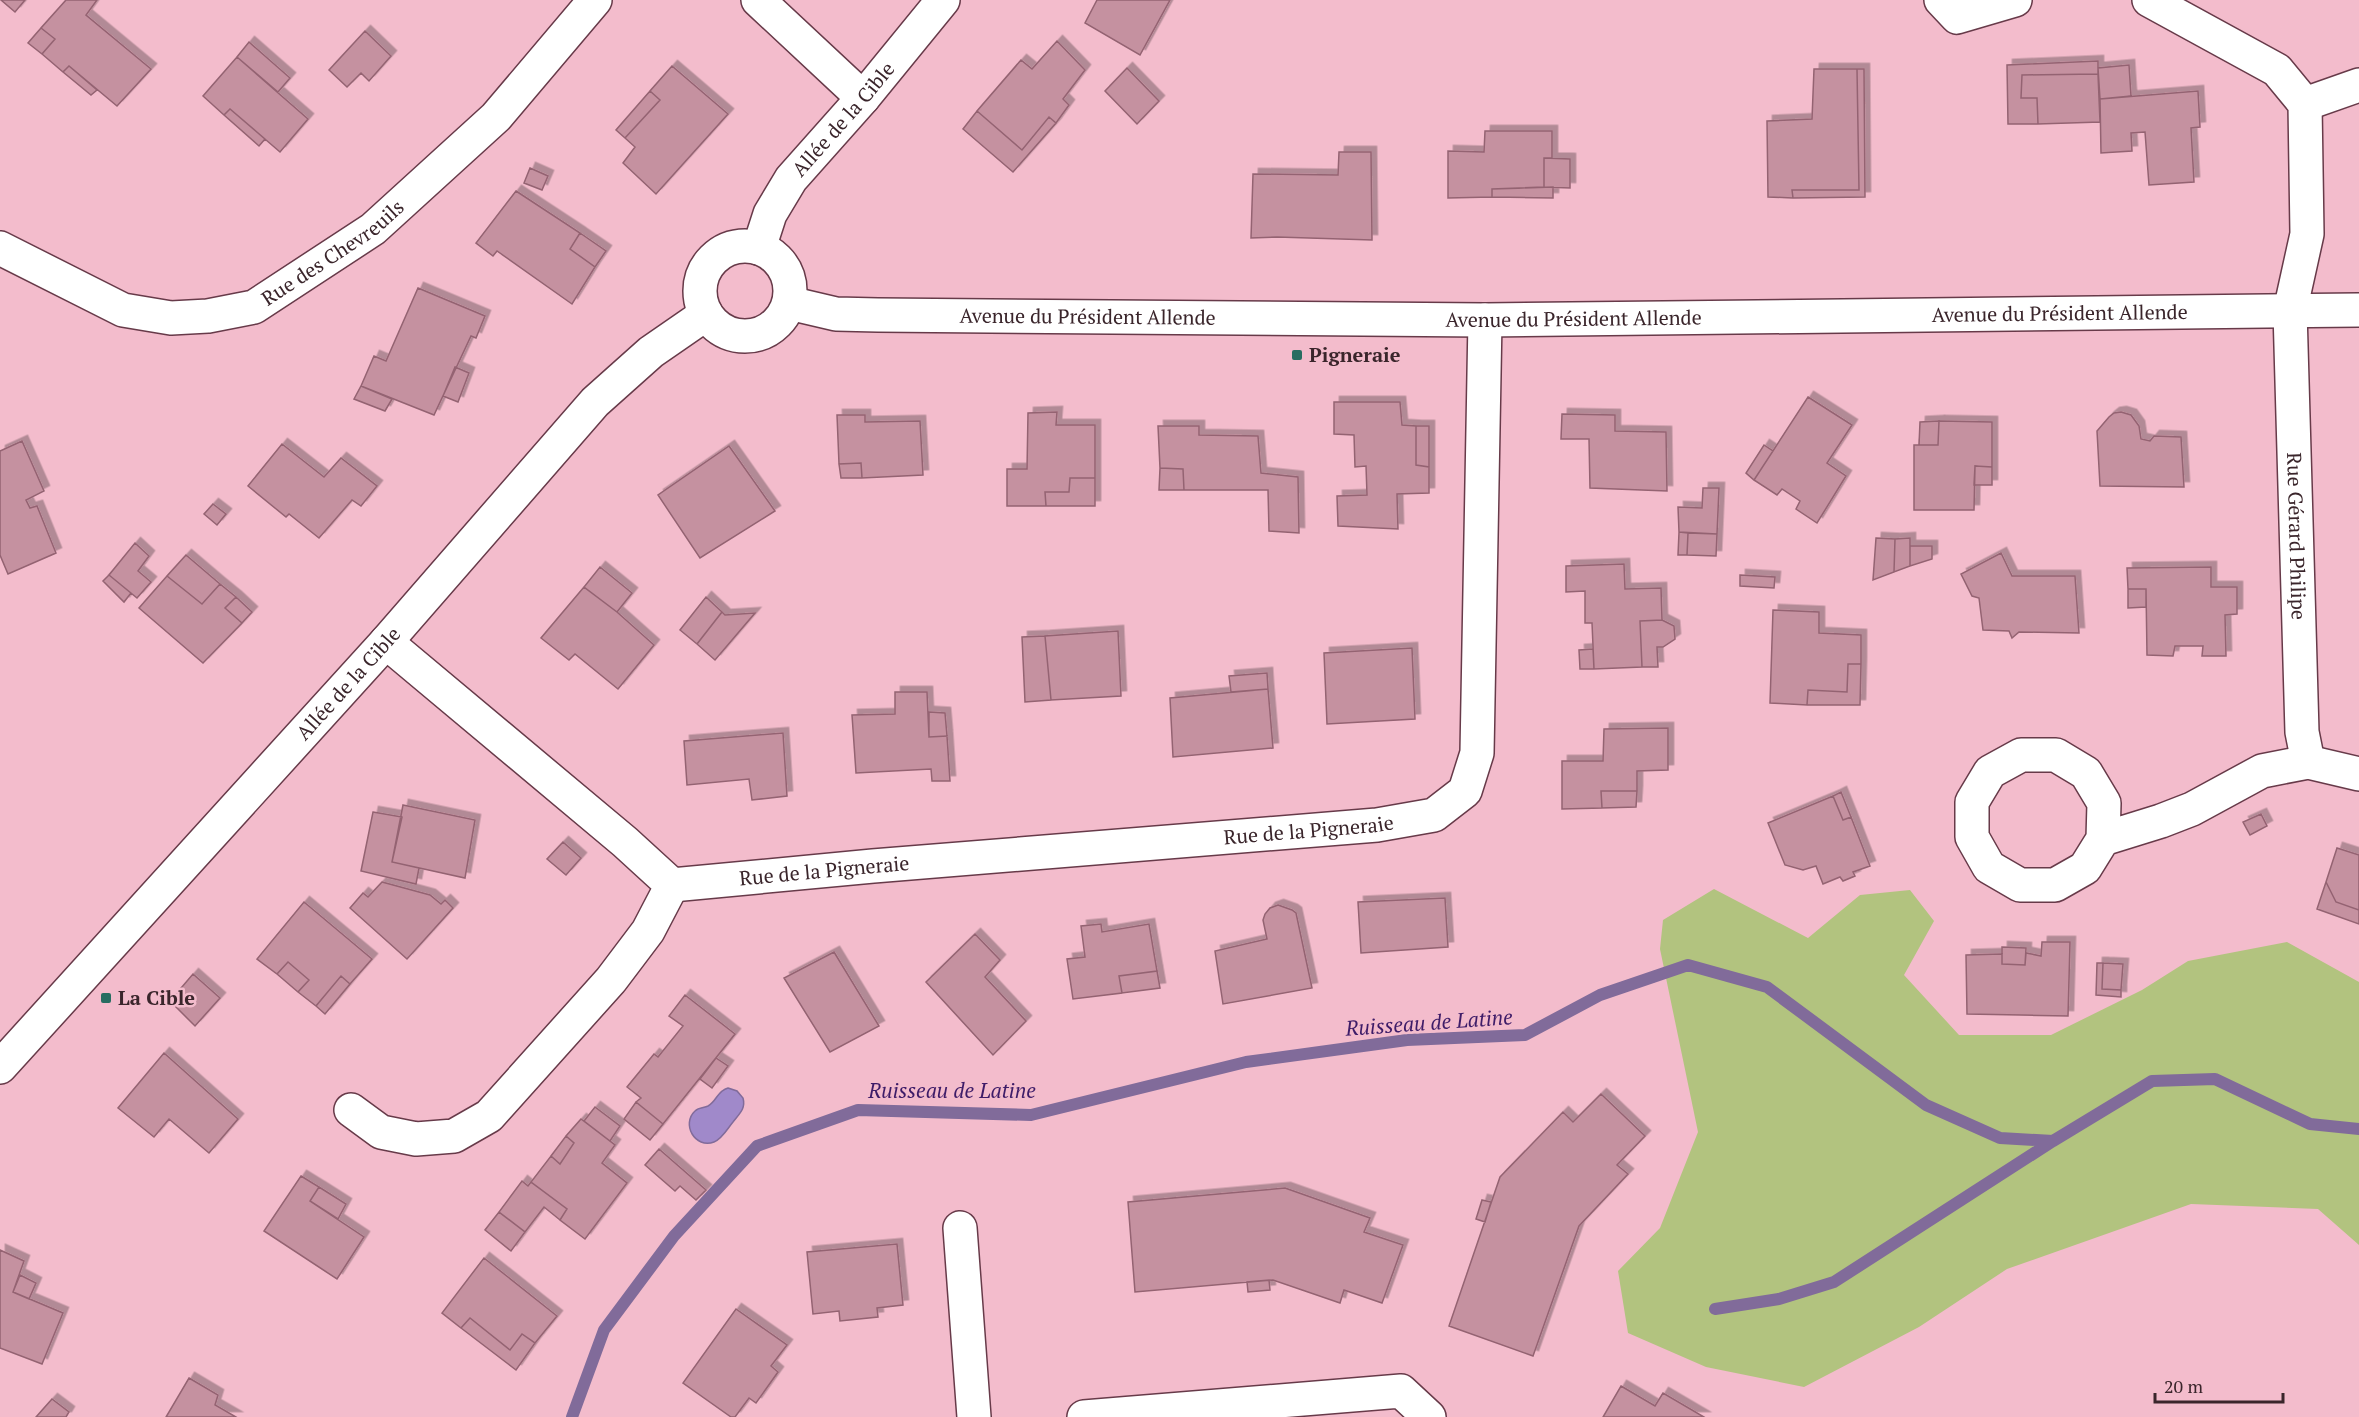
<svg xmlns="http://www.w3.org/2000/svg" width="2359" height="1417" font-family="'PT Serif',serif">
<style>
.green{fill:#b2c37f}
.water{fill:#a089ca;stroke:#816b9a;stroke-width:1.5}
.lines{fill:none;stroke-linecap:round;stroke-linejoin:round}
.stream{stroke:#816b9a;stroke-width:12}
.building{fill:#c591a0;stroke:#946372;stroke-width:1.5;filter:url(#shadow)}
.minor-casing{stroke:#673a49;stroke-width:36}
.minor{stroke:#fff;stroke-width:33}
.poi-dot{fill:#276d61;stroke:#f3bccc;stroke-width:2}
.labels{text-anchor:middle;stroke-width:5;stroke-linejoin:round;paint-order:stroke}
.street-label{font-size:20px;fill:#3a252b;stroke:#f3bccc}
.poi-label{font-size:20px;font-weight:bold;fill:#3a252b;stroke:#f3bccc;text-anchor:start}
.water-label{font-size:21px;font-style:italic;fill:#3e1c68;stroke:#f3bccc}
</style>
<defs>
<filter id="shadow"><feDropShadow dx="5.5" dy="-5.5" stdDeviation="0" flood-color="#0004"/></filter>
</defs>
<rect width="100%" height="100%" fill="#f3bccc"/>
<path class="green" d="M1714 889 1808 938 1860 895 1910 890 1934 921 1904 975 1959 1035H2051L2142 990 2188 961 2287 942 2359 982V1245L2318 1209 2191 1204 2007 1269 1919 1327 1804 1387 1706 1367 1628 1333 1618 1271 1660 1228 1698 1132 1660 949 1663 920Z"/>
<path class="water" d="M728 1088 737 1091 743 1098C746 1109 739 1114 733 1122 728 1128 722 1139 714 1142 695 1149 681 1124 695 1111 699 1107 704 1108 708 1106 717 1101 717 1091 728 1088Z"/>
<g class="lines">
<path class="stream" d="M1715 1309 1779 1299 1834 1282 2053 1141
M572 1417 604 1330 674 1236 757 1146 858 1110 1031 1115 1246 1062 1407 1040 1525 1035 1600 995 1688 965 1767 987 1926 1105 2000 1138 2053 1141 2152 1081 2215 1079 2310 1124 2359 1129"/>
</g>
<path class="building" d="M1 0H25L15 12Z
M66 0H97L86 15 151 69 117 106 69 66 63 72 42 54 55 39 41 28Z
M1097 0H1170L1140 55 1085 23Z
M41 28 55 39 42 54 28 43Z
M365 31 391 56 369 81 361 73 347 87 329 70Z
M1057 41 1085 70 1063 99 1069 105 1056 123 1049 117 1022 150 977 111 1021 60 1032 69Z
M249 42 290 78 278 92 237 57Z
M237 57 308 119 280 152 230 109 224 115 203 96Z
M2098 61V74L2022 75 2021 98H2037L2038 124H2008L2007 65Z
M2129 65 2131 96 2100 99 2098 68Z
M69 66 97 90 91 95 63 72Z
M672 66 728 114 656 194 623 163 635 147 625 138 660 100 650 91Z
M1127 68 1159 101 1137 124 1105 91Z
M1814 69H1857L1859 190H1792L1793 198 1768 197 1767 121 1812 119Z
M1857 69H1864L1865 197 1793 198 1792 190H1859Z
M2098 74 2100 122 2038 124 2037 98H2021L2022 75Z
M650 91 660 100 625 138 616 130Z
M2198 91 2200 127 2191 128 2194 182 2149 185 2145 132 2131 133 2132 151 2101 153 2100 99Z
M230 109 265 139 259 146 224 115Z
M977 111 1022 150 1049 117 1056 123 1013 172 963 129Z
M1485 131H1552V158H1544V187L1492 189V197L1448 198V151L1484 152Z
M1339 152H1371L1372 240 1277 237 1251 238 1253 174 1338 175Z
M1544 158 1570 159V188L1544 187Z
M530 168 548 176 542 190 524 183Z
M1553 187V198L1492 197V189Z
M516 191 580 233 570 249 595 267 572 304 497 251 493 256 476 243Z
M580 233 606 251 595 267 570 249Z
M418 288 485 316 476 338 471 336 434 415 361 386 374 356 386 361Z
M455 367 469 373 458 402 443 396Z
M361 386 392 399 385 411 354 399Z
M1808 397 1852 425 1827 463 1846 476 1817 523 1796 509 1800 501 1782 489 1777 495 1754 480Z
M1334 402H1400L1402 425 1416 426V465L1429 467V493L1397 494 1398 529 1338 526 1337 496 1367 495 1366 466 1355 467 1354 435 1334 434Z
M1057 412 1056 425H1095V478H1070L1069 492H1045L1046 506H1007V469H1027L1028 413Z
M2121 412 2131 415 2139 426 2141 439 2150 441 2154 436 2181 437 2184 487 2100 486 2097 431 2109 417 2114 413Z
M1562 414 1615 415V431L1666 432 1667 491 1590 488 1589 439H1561Z
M837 415H865V422L920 421 923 475 862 478 861 463 839 464Z
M1939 421 1992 422V467L1975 466 1974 510H1914V445H1938Z
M1939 421 1938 445H1919L1920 422Z
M1158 426H1199V435L1258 436 1261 473 1298 477 1299 533 1269 531 1268 490H1184L1183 469 1160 468Z
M1416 426H1429V467L1416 465Z
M22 441 44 491 26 500 30 508 37 506 56 553 8 574 0 555V451Z
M282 444 324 477 341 458 377 486 361 506 352 500 319 538 289 514 286 517 248 486Z
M1764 445 1773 451 1754 480 1746 473Z
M729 446 775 511 700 558 658 495Z
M861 463 862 478H841L839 464Z
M1975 466 1992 467V485H1974Z
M1160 468 1183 469 1184 490H1159Z
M1070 478H1095V506H1046L1045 492H1069Z
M1703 488H1719L1717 534 1679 532 1678 507 1702 508Z
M213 504 226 514 217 525 204 514Z
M1679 532 1688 533 1687 555H1678Z
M1688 533 1717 534 1716 556 1687 555Z
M1876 538 1895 539 1894 572 1873 580Z
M1910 538V566L1894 572 1895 539Z
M135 543 149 556 138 571 151 582 137 598 109 575Z
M1910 546H1932V559L1910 566Z
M2001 553 2012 576H2075L2079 633 2019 632 2012 638 2009 631 1983 630 1979 598 1972 596 1961 574Z
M186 555 220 584 202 604 167 576Z
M1624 564 1625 589 1661 588 1662 620 1640 621 1642 667 1594 669 1592 623H1585V591L1566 592V566Z
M600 567 632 593 617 612 584 587Z
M2211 567V587H2237V614L2225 615 2226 656H2202L2203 646H2175L2173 656 2147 655 2146 589H2128L2127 568Z
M109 575 131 593 124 602 103 581Z
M1740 575 1775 577 1774 588 1740 586Z
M167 576 202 604 220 584 236 597 225 608 242 623 203 663 139 608Z
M584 587 617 612 654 645 618 689 575 654 569 660 541 638Z
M2128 589H2146V607L2128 608Z
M236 597 252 612 242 623 225 608Z
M706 597 722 612 697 644 680 630Z
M1773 610 1819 612V633L1861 635V664H1848L1847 692 1808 690 1807 705 1770 703Z
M722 612 725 615 755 613 715 660 697 644Z
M1662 620 1674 626 1675 639 1663 647H1657L1658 667H1642L1640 621Z
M1118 631 1121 696 1051 700 1045 636Z
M1045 636 1051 700 1025 702 1022 637Z
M1412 648 1415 719 1327 724 1324 653Z
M1593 649 1594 669H1580L1579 650Z
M1848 664H1861L1860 705H1807L1808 690 1847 692Z
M1267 673 1268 689 1231 692 1229 676Z
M1268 689 1273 748 1173 757 1170 698Z
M895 692H927L929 737 947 736 950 781H932L931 769 856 773 852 715 895 714Z
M929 712 945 713 947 736 929 737Z
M1668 728V770L1637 771V791H1601L1602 808 1562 809V761H1603L1604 729Z
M783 733 787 796 752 800 749 779 687 785 684 741Z
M1601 791H1637L1636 807 1602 808Z
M1841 792 1851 817 1843 820 1833 796Z
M1833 796 1843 820 1851 817 1870 866 1853 872 1855 876 1843 881 1840 877 1823 884 1816 866 1803 870 1785 865 1768 823Z
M403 805 475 820 465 878 392 862Z
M373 812 402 817 392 862 419 868 416 884 361 871Z
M2261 814 2267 826 2250 835 2243 822Z
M563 842 581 858 566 875 547 859Z
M2337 848 2359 855V910L2336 902 2326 882Z
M382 882 430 895 441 904 445 900 453 908 407 959 350 908 363 893 368 897Z
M2326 882 2336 902 2359 910V924L2317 909Z
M1445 898 1448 947 1361 953 1358 902Z
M304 902 372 959 350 984 341 976 316 1006 298 992 309 980 288 962 277 974 257 959Z
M1278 905 1292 910 1296 913 1312 988 1223 1004 1215 951 1267 939 1263 920 1265 914 1270 908Z
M1101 924 1102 932 1149 924 1157 971 1119 976 1122 993 1073 999 1067 959 1085 957 1081 926Z
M975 934 1000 960 985 977 1026 1021 993 1055 926 982Z
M2042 942H2070L2068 1016 1967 1014 1966 955 2002 954V964L2025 965 2026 953 2041 956Z
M2002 947 2026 948 2025 965 2002 964Z
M834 952 879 1026 830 1052 784 978Z
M288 962 309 980 298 992 277 974Z
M2097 963H2103L2102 989 2121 990V997L2096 995Z
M2103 963 2123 964 2121 990 2102 989Z
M1157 971 1160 988 1122 993 1119 976Z
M193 974 220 998 195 1026 170 1001Z
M341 976 350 984 325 1014 316 1006Z
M685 995 735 1034 663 1124 636 1102 641 1098 627 1087 654 1054 658 1057 683 1026 669 1016Z
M164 1053 238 1119 209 1153 169 1119 154 1137 118 1108Z
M716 1058 728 1066 712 1088 700 1079Z
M1601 1094 1645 1136 1617 1165 1628 1174 1579 1226 1533 1356 1449 1326 1500 1177 1563 1112 1573 1122Z
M636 1102 663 1124 650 1140 624 1119Z
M595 1107 620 1126 610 1141 584 1121Z
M581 1119 615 1145 602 1163 627 1183 585 1239 560 1220 567 1209 531 1182 551 1156 560 1164 574 1143 566 1136Z
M566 1136 574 1143 560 1164 551 1156Z
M659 1149 706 1190 696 1200 680 1186 675 1191 645 1165Z
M301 1176 319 1187 310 1201 364 1237 337 1279 264 1231Z
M522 1181 528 1186 531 1182 567 1209 560 1220 544 1207 525 1232 499 1212Z
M319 1187 346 1204 338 1219 310 1201Z
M1285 1188 1370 1218 1364 1232 1403 1245 1382 1303 1344 1290 1340 1303 1273 1280 1135 1292 1128 1202Z
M1482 1200 1491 1202 1485 1222 1476 1219Z
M499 1212 525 1232 511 1251 485 1230Z
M897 1244 903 1305 877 1308 878 1317 840 1321 839 1311 813 1314 807 1252Z
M0 1250 24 1261 13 1292 63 1313 42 1364 0 1348Z
M484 1258 557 1316 535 1343 522 1334 510 1350 470 1318 461 1328 442 1313Z
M20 1275 36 1283 29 1299 13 1292Z
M1269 1280 1270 1290 1248 1292 1247 1282Z
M736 1309 787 1345 771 1366 778 1372 756 1403 749 1398 735 1417H731L683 1383Z
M470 1318 510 1350 522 1334 535 1343 516 1370 461 1328Z
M189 1378 218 1395 215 1405 236 1417H166Z
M1621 1386 1655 1406 1663 1393 1704 1417H1603Z
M52 1399 69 1412 66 1417H36Z"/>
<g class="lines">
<defs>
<g id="minor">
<path d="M758 0 863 98"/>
<path d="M1941 0 1957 17 2015 0"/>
<path id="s1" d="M2149 0 2277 70 2305 104 2307 234 2290 311 2302 732 2308 762"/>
<path d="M2305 104 2359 85"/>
<circle cx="745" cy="291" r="45"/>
<path id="s2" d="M0 248 123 310 171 318 208 316 254 307 373 229 496 117 595 0"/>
<path id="s3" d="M759 248 770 214 791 179 863 98 943 0"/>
<path id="s4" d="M789 303 836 314 878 315 1485 320 2359 310"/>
<path d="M2103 839 2104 803 2086 773 2056 755H2021L1990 772 1972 802V837L1989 867 2020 885H2055L2085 868 2103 839 2161 821 2192 809 2262 771 2308 762 2359 774"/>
<path id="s5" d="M672 885 873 866 1377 825 1434 815 1465 791 1477 753 1485 320"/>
<path id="s6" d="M0 1067 386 642 595 402 651 352 706 314"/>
<path d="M351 1110 381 1132 416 1139 454 1136 489 1116 611 980 648 931 672 885 625 842 386 642"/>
<path d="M960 1228 974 1417"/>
<path d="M1084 1417 1401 1391 1429 1417"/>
</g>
</defs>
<use href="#minor" class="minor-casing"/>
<use href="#minor" class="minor"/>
</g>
<g class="poi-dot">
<rect x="1291" y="349" width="12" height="12" rx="3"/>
<rect x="100" y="992" width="12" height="12" rx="3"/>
</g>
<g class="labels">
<g class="street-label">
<text dy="7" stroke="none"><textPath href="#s3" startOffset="156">Allée de la Cible</textPath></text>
<text dy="7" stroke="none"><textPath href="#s2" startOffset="366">Rue des Chevreuils</textPath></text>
<text dy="7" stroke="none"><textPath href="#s4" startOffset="1272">Avenue du Président Allende</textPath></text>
<text dy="7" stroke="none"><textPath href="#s4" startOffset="300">Avenue du Président Allende</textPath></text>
<text dy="7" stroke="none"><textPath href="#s4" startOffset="786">Avenue du Président Allende</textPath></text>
<text dy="7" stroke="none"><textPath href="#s1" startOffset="624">Rue Gérard Philipe</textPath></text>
<text dy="7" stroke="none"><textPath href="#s6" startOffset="518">Allée de la Cible</textPath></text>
<text dy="7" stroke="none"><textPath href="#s5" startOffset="639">Rue de la Pigneraie</textPath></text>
<text dy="7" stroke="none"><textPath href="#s5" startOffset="153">Rue de la Pigneraie</textPath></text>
</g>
<g class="poi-label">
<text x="1309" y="362">Pigneraie</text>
<text x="118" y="1005">La Cible</text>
</g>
<g class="water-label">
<text transform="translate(1429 1023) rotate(-4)" y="7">Ruisseau de Latine</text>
<text x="952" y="1098">Ruisseau de Latine</text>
</g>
</g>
<path d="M2155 1393v9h128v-9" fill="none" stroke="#3a252b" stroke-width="3"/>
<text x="2164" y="1393" font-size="18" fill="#3a252b" stroke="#f3bccc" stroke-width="4.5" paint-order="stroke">20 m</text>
</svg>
